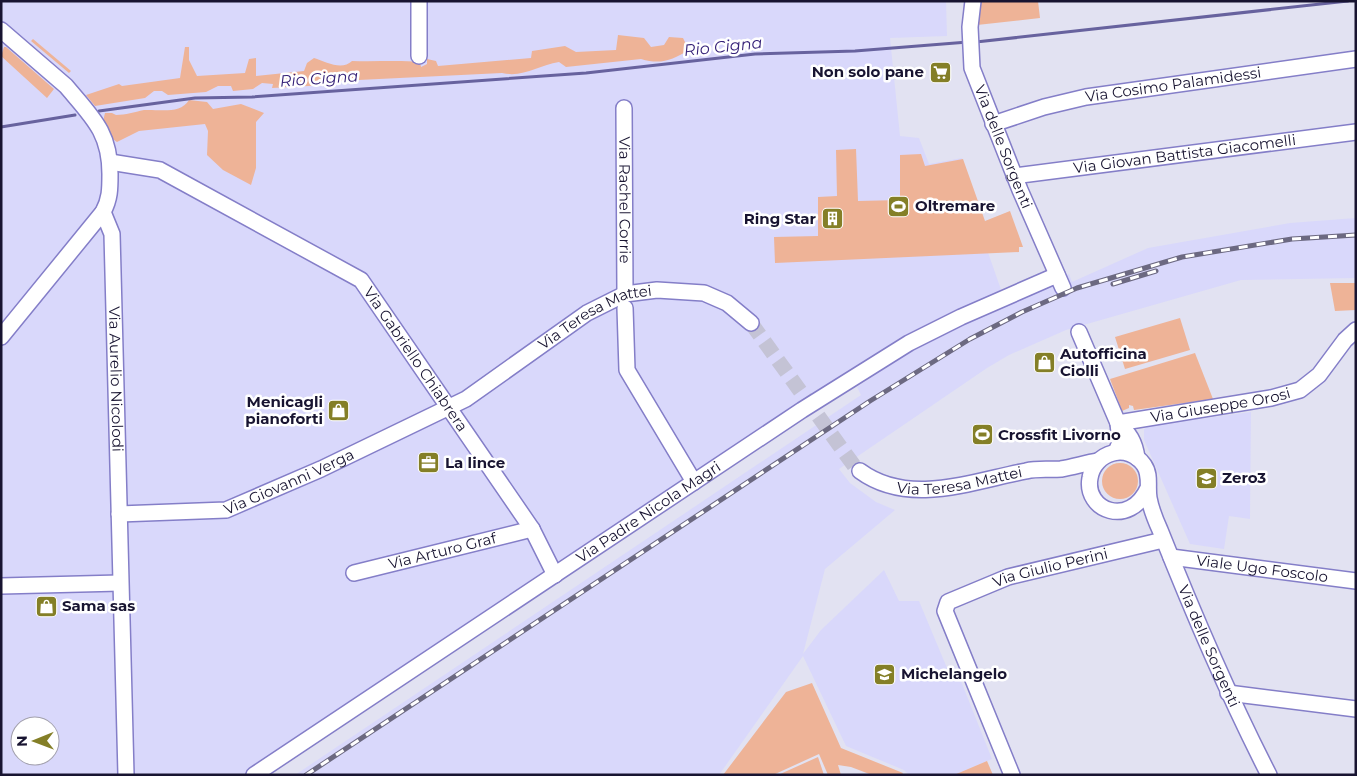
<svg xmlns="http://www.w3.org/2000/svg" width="1357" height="776" font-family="Montserrat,sans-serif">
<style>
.built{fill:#d9d8fb;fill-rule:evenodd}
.green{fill:#eeb397}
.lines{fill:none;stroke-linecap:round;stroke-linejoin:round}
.stream{stroke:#67629e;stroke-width:3}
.minor-tunnel{stroke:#c4c3d5;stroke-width:15;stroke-dasharray:15 8;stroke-linecap:butt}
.minor-casing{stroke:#847ec8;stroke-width:18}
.minor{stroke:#fff;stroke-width:15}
.rail-casing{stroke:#6c6981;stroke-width:5}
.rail{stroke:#fff;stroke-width:3;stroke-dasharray:9;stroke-linecap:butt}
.labels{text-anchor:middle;stroke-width:5;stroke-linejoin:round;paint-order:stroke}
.poi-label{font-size:15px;font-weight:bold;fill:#181431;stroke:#fff;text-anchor:start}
.street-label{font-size:15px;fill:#181431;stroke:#fff}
.water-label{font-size:16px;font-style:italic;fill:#352178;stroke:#fff}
</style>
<rect width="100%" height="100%" fill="#e2e2f2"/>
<path class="built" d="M1 1H946L947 36 890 38 900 136 919 138 929 164 962 158 978 224 1005 301 927 337 264 775H1ZM20 726H50V756H20Z
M1356 218V278L1241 280 1066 330 1009 355 987 368 839 469 850 483 876 502 895 510 825 569 803 654 821 630 884 570 899 601H919L947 668 955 666 992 759 954 775H909L904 770 846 746 803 656 719 775H295L861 395 857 387 928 339 1009 300 1069 274 1072 282 1148 248 1290 223Z
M1251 412 1250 519 1229 516 1224 549 1190 544 1144 440V429L1149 426Z"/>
<path class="green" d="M981 1H1038L1040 18 977 25 978 6Z
M618 35 644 38 651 47 664 45 669 37 683 38 689 50C672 60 661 65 641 59L566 67 559 62C539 65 523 78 502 73L338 81 326 85 272 88 273 84 262 83 253 89 233 91 231 86H218L206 92 168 95 162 91H154L145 98 95 106 86 95 119 84 122 86 180 78 185 47H189V60L197 76 245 73 249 59 256 58V76L304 71 307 63 314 58C326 62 342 71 352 61 375 62 397 60 420 62L421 67 427 64V59L436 61 438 66 531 58 532 51 565 46 576 52 616 50Z
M33 39 71 71 69 73 31 41Z
M4 47H6L54 89 47 98 1 56Z
M189 100 207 102 213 109 241 104 264 113 256 122V168L251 185 223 170 207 155 208 131 205 124 139 131 117 142C107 136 101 125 105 113H112L116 115C126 115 134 112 144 110 158 109 180 115 189 100Z
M856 149 858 201 900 200V155L921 154 925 166 963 159 985 221 1010 211 1023 247H1019V252L775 263 774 237 818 236V197L837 196 836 150Z
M1330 283H1356V310L1335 311Z
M1180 318 1190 350 1125 369 1115 337Z
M1195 353 1213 399 1134 410 1133 406 1129 405V408L1122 411 1110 379Z
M1102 481a18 18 0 1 1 36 0a18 18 0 1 1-36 0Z
M812 683 841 748 903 773 902 775H872L851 767 838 765 841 775H828L819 754 773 775H723L786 692Z
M818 757 824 775H778Z
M987 761 993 775H954Z"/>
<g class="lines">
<path class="stream" d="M976 42 1348 1
M99 111 195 98 252 97 586 73 755 54 855 51 968 42
M1 127 75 115"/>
<path class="minor-tunnel" d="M751 323 855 467 860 471"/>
<defs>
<g id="minor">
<path id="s1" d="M973 1 970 27 972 68 1020 190 1063 288"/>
<path d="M1 30 66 86C92 117 110 132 110 174 110 189 110 199 103 212L1 337"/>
<path d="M419 56V1"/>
<path id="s2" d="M624 108 625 294"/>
<path id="s3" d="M993 124 1044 107 1086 97 1356 59"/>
<path id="s4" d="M110 162 160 170 361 280 532 529 555 575"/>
<path id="s5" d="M1014 176 1356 132"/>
<path id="s6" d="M103 212 112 234 126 775"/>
<path d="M625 308 627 370 694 482"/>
<path d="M1079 332 1118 423 1120 442 1116 452"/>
<path id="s7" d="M1118 423 1271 398 1300 390 1319 375 1345 340 1356 330"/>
<path d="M1118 423C1129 433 1135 442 1137 458"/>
<path id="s8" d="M860 471C909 507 973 481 1026 471 1038 468 1049 470 1061 469 1073 467 1086 463 1098 461"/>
<path id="s9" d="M1148 488C1130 528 1084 511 1090 478 1094 452 1128 442 1144 465 1151 475 1147 486 1149 498 1151 509 1155 519 1160 530 1193 613 1228 695 1269 775"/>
<path id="s10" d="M119 514 226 510 321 469 466 399 587 313 625 294 657 290 704 293 727 303 751 323"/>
<path id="s11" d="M1171 557 1356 581"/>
<path id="s12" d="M354 573 532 529"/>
<path d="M1 586 120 583"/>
<path d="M1228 693 1356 709"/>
<path id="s13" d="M254 775 802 410 909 343 961 317 1057 275"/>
<path id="s14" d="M1012 775 945 611 948 602 1008 577 1163 540"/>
</g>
</defs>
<use href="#minor" class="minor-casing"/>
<use href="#minor" class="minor"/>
<defs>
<path id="rail" d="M1113 284 1156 271
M306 775 870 401 970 339 1022 312 1077 288 1182 257 1292 239 1356 235"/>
</defs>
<use href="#rail" class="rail-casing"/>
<use href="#rail" class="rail"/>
</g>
<defs>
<symbol id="supermarket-square" viewBox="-11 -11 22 22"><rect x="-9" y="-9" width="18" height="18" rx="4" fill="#847f27" stroke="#fff"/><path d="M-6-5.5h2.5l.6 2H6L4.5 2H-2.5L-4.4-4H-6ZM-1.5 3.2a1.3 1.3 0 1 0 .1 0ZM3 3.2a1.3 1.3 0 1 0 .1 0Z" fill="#fff"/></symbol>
<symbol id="stadium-square" viewBox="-11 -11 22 22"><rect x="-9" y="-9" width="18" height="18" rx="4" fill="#847f27" stroke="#fff"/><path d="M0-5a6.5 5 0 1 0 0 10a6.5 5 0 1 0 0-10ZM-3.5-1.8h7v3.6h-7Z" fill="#fff"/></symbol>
<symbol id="building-square" viewBox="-11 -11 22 22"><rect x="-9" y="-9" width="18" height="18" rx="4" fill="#847f27" stroke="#fff"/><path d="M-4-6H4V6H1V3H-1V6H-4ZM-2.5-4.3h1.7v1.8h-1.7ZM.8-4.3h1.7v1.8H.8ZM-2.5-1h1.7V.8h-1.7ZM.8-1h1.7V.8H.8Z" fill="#fff"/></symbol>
<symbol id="shop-square" viewBox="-11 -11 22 22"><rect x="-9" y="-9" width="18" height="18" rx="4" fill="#847f27" stroke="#fff"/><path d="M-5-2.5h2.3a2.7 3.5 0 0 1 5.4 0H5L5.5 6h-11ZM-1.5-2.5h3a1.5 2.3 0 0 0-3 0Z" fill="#fff"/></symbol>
<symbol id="office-square" viewBox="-11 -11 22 22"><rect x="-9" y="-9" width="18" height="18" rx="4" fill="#847f27" stroke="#fff"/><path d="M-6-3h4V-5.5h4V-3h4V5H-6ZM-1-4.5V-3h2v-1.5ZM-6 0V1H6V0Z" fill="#fff"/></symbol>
<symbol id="school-square" viewBox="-11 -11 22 22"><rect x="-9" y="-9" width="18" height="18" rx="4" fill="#847f27" stroke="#fff"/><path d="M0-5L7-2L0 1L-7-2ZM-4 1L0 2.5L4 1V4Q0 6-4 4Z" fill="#fff"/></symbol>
</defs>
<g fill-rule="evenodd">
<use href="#supermarket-square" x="928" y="60" width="25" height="25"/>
<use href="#stadium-square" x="886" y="194" width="25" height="25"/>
<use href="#building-square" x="820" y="206" width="25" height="25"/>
<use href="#shop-square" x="1032" y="350" width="25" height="25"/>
<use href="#shop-square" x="326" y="398" width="25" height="25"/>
<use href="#stadium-square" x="970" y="422" width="25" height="25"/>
<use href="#office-square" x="416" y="450" width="25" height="25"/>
<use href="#school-square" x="1194" y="466" width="25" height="25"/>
<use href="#shop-square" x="34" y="594" width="25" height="25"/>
<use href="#school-square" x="872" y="662" width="25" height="25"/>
</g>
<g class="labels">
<g class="poi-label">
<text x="924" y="77" text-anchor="end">Non solo pane</text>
<text x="915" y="211">Oltremare</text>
<text x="816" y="224" text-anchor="end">Ring Star</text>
<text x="1060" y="359">Autofficina<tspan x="1060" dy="17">Ciolli</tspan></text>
<text x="323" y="407" text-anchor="end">Menicagli<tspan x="323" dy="17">pianoforti</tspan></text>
<text x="998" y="440">Crossfit Livorno</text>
<text x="445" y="468">La lince</text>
<text x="1222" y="483">Zero3</text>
<text x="62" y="611">Sama sas</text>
<text x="901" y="679">Michelangelo</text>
</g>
<g class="street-label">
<text dy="5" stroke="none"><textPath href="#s3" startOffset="185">Via Cosimo Palamidessi</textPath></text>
<text dy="5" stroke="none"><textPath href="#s1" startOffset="152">Via delle Sorgenti</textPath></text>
<text dy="5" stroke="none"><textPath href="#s5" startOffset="172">Via Giovan Battista Giacomelli</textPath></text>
<text dy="5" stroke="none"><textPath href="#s2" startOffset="92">Via Rachel Corrie</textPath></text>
<text dy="5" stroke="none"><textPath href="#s10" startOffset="526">Via Teresa Mattei</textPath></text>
<text dy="5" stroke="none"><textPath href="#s4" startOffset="376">Via Gabriello Chiabrera</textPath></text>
<text dy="5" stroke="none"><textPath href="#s6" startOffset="169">Via Aurelio Nicolodi</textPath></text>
<text dy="5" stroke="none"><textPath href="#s7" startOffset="104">Via Giuseppe Orosi</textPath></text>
<text dy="5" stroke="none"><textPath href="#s8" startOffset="104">Via Teresa Mattei</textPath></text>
<text dy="5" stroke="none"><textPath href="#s10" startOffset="176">Via Giovanni Verga</textPath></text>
<text dy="5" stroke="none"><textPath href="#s13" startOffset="474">Via Padre Nicola Magri</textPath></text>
<text dy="5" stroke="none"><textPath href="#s12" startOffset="91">Via Arturo Graf</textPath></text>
<text dy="5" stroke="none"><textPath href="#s14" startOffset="295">Via Giulio Perini</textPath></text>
<text dy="5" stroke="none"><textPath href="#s11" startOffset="92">Viale Ugo Foscolo</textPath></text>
<text dy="5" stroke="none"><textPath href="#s9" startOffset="355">Via delle Sorgenti</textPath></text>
</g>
<g class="water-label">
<text transform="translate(723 46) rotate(-6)" y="6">Rio Cigna</text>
<text transform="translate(319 78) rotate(-4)" y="6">Rio Cigna</text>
</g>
</g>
<rect width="1357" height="776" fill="none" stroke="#181431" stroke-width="5"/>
<g transform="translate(35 741) rotate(269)"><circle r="24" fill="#ffffff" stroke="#a3a1ad"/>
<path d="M0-4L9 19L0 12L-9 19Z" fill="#847f27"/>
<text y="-8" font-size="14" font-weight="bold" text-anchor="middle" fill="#181431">N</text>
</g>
</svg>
